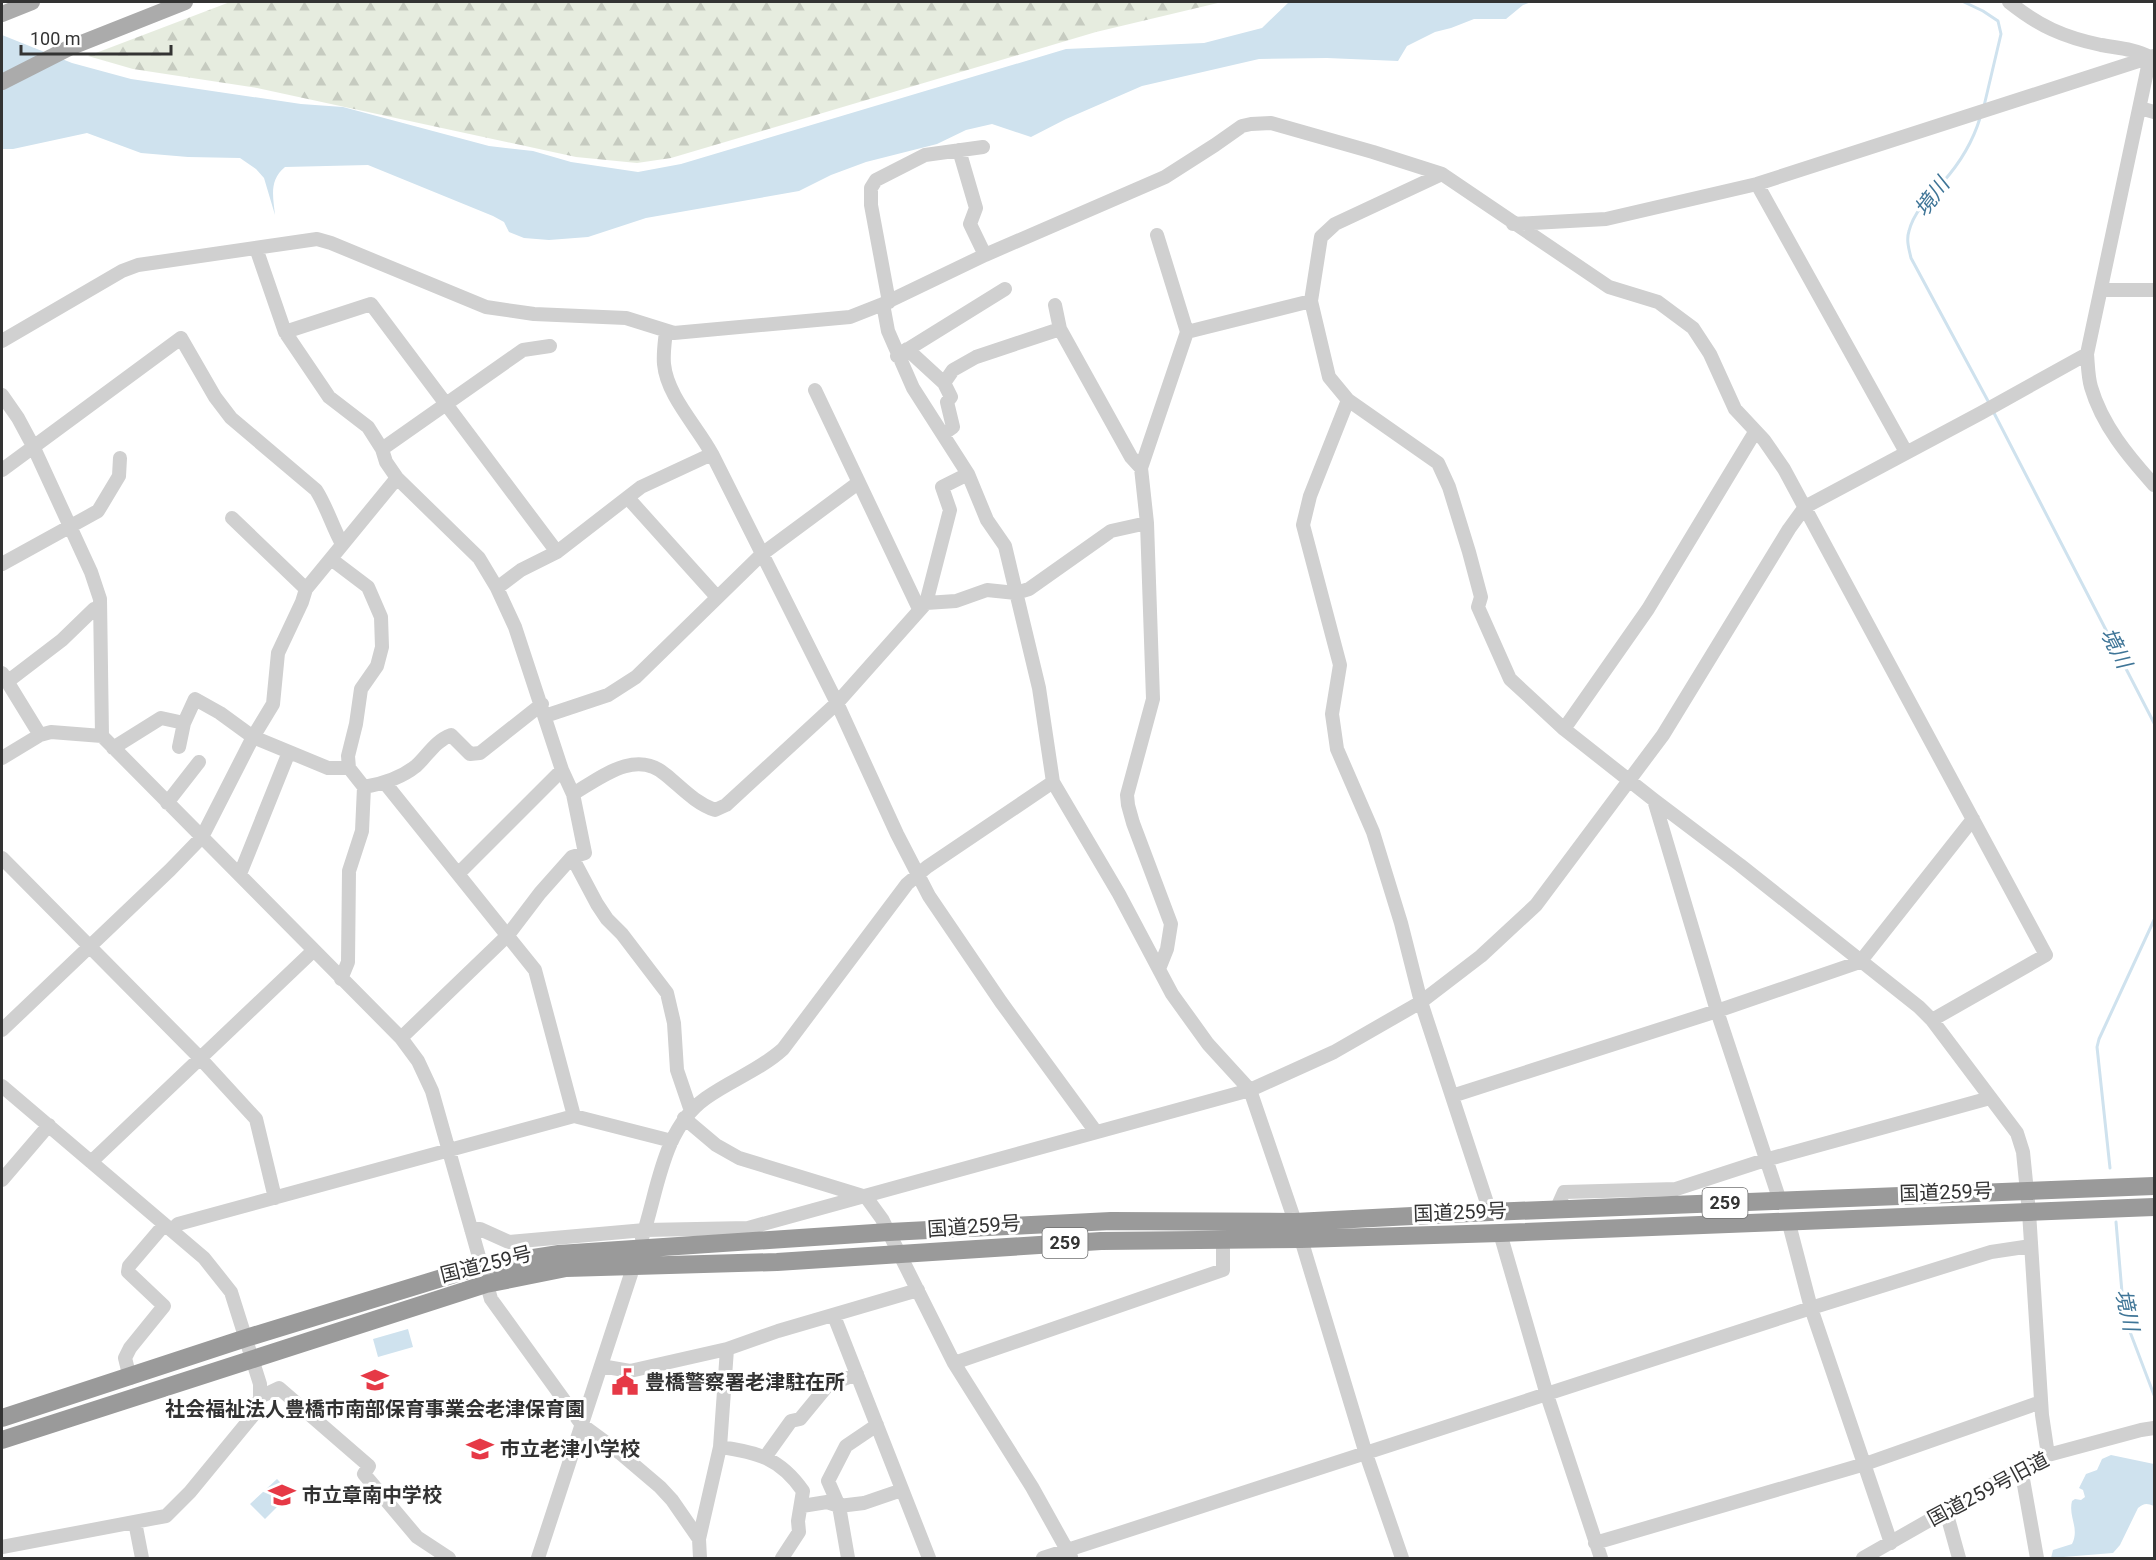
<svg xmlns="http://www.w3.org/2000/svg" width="2156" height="1560" font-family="Roboto,'Noto Sans JP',sans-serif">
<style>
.forest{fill:url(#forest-firs)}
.water{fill:#cfe2ee}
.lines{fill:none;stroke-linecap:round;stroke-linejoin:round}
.stream{stroke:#cfe2ee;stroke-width:3}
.minor{stroke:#d0d0d0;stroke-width:14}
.major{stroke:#ababab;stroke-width:16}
.highway{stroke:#9a9a9a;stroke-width:18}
.labels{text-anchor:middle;stroke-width:6;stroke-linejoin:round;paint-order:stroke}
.shield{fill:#fff;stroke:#707070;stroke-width:1.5}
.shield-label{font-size:18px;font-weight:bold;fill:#333}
.street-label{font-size:20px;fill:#333;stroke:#fff}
.poi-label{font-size:20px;font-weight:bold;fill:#333;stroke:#fff;text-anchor:start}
.water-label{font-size:21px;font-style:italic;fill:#3f7597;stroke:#fff}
</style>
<defs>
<pattern id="forest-firs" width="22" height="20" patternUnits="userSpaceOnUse" patternTransform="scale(1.5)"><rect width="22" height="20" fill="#e6ecdf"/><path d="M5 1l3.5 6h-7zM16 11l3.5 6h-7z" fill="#c6cbc0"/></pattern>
</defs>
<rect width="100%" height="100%" fill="#fff"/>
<path class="forest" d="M230 2H1222L1096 32 671 158 637 163 576 157 257 88 133 69 88 56Z"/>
<path class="water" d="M1289 2H1531L1523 5 1506 19H1474L1451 28 1435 32 1407 46 1398 61 1327 58 1259 59 1142 86 1066 119 1031 137 992 124 966 130 937 144 866 162 831 175 799 191 646 218 588 237 549 240 524 238 509 232 504 222 493 216 368 165 285 167C269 180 273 196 275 215L264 178 256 169 240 158 188 157 141 153 87 133 13 149H2V35L72 63 131 79 301 104 343 107 489 146 533 151 571 162 638 172 681 164 1066 49 1204 43 1262 28Z
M408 1329 413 1347 378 1357 373 1339Z
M2111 1455 2154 1464V1506C2147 1503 2144 1503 2138 1508L2120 1545 2113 1553 2051 1558 2053 1550 2072 1544C2080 1528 2068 1517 2072 1501L2075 1499 2081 1500 2085 1497 2083 1490 2079 1488 2086 1474 2097 1470 2102 1459Z
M277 1479 291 1493 265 1519 250 1504Z"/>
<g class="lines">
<path class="stream" d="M1964 2 1983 11 1998 21 2001 34 1984 106
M1980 118C1973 141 1959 164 1943 182 1930 196 1914 211 1909 231 1906 240 1909 249 1911 258L1988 401
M1994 413 2154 723
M2110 1168 2097 1047 2099 1039 2154 920
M2116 1222 2124 1316 2154 1395"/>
<path class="minor" d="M2009 2C2039 26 2063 37 2101 45 2118 48 2135 49 2150 57L2087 354C2088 365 2088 377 2091 387 2102 425 2128 456 2154 485
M2140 108 2154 112
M959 150 976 208 970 224 985 255
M1757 184 1906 452
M1513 224 1606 219 1757 184 2154 56
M1157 235 1187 332
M256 248 285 332 329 397 368 427 382 449 386 462 397 478 479 558 497 588 515 627 562 770 573 794 585 853 572 857 540 893 508 935 401 1038
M2101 290H2154
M889 302 871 205V188L876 180 925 155 983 147
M1055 305 1060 329 1131 457 1141 468
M666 331C665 341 663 353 664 364 667 396 697 426 712 454L837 703 897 834 929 896 1001 1002 1096 1132
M285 332 371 304 557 552
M2 341 122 271 138 265 317 239 331 243 486 307 534 314 626 318 674 333 850 317 883 304 985 255 1165 177 1215 145 1242 126 1251 124 1271 123 1373 152 1442 174
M907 349 944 383 951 397 947 402 953 427 943 434
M897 356 1005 289
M944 383 953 370 976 357 1060 329
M815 390 919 609
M2 395 18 418 33 446 91 572 100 599 102 736 401 1038 418 1061 432 1091 491 1299 582 1425 620 1453 660 1487 672 1500 699 1539 700 1558
M1348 400 1310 496 1303 525 1340 665 1332 714 1337 749 1373 832 1401 923 1421 1002 1490 1212
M382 449 523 350 550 346
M2 470 181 338 215 397 231 418 316 490C327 507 332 526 342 544
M968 474 987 520 1005 546 1039 688 1053 782 1119 894 1172 994 1208 1044 1250 1090 1301 1239 1366 1454 1402 1558
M628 498 717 597
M232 518 306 589
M331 559 368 587 381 617 382 647 377 666 361 689 356 724 348 756 349 768
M2 564 98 511 119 476 120 458
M497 588 521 570 557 552 641 487 712 454
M926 603 956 601 987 590 1016 593 1029 589 1111 531 1147 523
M2 673 40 735
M7 682 62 640 94 609 100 608
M545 716 608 695 636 677 762 554 858 483
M1564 729 1648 609 1755 432
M179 747 184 723 195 699 220 713 253 737 328 768H349L364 787 362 831 349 871 348 962 341 979
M113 748 161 718 184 723
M2 758 40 735 51 732 102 736
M385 783 535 970 574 1116
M364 787C382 784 401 778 416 766 428 755 435 741 451 735L470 754 480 753 542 704
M573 794C600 778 636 748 666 775 682 788 695 803 715 810L726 805 837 703 926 603 950 510 942 487 968 474 913 388 888 331 883 304
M1654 800 1717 1011 1780 1201
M167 803 199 762
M572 857 597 904 607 919 622 934 667 993 674 1023 677 1070 691 1111
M2 858 200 1058 256 1119 275 1198
M459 873 562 770
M240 874 289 752
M1159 969 1167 949 1171 924 1133 823 1128 805 1127 795 1153 699 1147 523 1141 468 1187 332 1311 301
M1932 1020 2046 955 1784 469 1764 440 1735 409 1710 354 1693 328 1658 302 1609 287 1442 174 1335 224 1321 237 1311 301 1329 377 1348 400 1438 463 1449 487 1469 552 1481 597 1478 607 1510 679 1564 729 1654 800 1740 865 1919 1007 1932 1020 2017 1133 2023 1152 2029 1212 2042 1415 2048 1455
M2 1030 170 870 202 837 253 737 273 704 278 653 302 602 306 589 397 478
M2 1086 204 1258 231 1292 260 1384V1397L255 1413 190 1492 166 1516 2 1547
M1452 1096 1717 1011 1860 962 1973 819
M684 1118 716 1145 739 1158 866 1197 882 1219 954 1363 1032 1487 1071 1557
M91 1162 314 950
M2 1180 49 1125
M1556 1210 1564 1192 1676 1189 1765 1160 1990 1098
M1788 1220 1811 1308 1891 1543
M471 1229H480L509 1242 645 1230 748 1228 1250 1090 1334 1052 1421 1002 1481 956 1536 905 1663 735 1789 529 1805 507 1981 413 2087 354
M172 1230 178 1224 574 1116 672 1141
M1500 1233 1547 1395 1601 1558
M642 1238C658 1191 662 1129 706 1098 731 1080 760 1070 783 1049L907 884 927 867 1053 782
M834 1316 929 1558
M954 1363 1223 1270V1240
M601 1366 630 1371 727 1349 778 1331 918 1290
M130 1378 125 1358 130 1348 164 1306 128 1272 129 1266 164 1225
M260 1397 279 1388 369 1466 364 1474 417 1537 449 1558
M720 1447C757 1452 780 1458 803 1491L798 1521 799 1532 782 1558
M766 1456 791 1421 800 1419 828 1385 857 1374
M2021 1468 2037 1558
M802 1506 827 1502 839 1506 864 1503 902 1490
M1944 1511 1949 1522 1959 1558
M135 1522 142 1558
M699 1539 720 1447 727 1349
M1595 1543 1865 1464 2041 1402
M538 1558 631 1274
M848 1558 839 1506 828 1481 846 1446 877 1425
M1043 1558 1811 1308 1991 1252 2031 1246
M1863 1558 2021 1468 2048 1455 2141 1430 2154 1428"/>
<path class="major" d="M2 14 32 2
M2 82 69 48 185 2"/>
<path class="highway" d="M2 1418 246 1338 481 1266 559 1254 889 1232 1111 1221 1295 1222 1490 1212 2154 1186
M2 1440 486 1284 566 1268 777 1262 1101 1241 1301 1239 1500 1233 2154 1207"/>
</g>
<defs>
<symbol id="school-bare" viewBox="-9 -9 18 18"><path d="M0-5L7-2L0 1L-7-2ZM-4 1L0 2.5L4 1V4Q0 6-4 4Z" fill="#e63946" stroke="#fff" stroke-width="2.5" paint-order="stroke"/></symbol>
<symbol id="civic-bare" viewBox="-9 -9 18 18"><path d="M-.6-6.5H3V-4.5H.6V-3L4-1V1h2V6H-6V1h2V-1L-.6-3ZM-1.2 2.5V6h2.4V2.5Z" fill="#e63946" stroke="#fff" stroke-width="2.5" paint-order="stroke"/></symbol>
</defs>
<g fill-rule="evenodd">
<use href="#school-bare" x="356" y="1361" width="38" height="38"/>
<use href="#civic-bare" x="606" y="1363" width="38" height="38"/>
<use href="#school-bare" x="461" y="1430" width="38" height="38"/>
<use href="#school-bare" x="263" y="1476" width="38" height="38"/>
</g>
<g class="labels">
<g class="shield">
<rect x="1702.5" y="1188" width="45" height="30" rx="4.5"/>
<rect x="1042.5" y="1228" width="45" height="30" rx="4.5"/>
</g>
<g class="shield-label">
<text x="1725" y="1209">259</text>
<text x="1065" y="1249">259</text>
</g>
<g class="street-label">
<text transform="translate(1946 1192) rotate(-2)" y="7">国道259号</text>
<text transform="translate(1460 1212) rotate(-2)" y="7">国道259号</text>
<text transform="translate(974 1226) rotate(-4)" y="7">国道259号</text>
<text transform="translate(486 1264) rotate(-14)" y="7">国道259号</text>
<text transform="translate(1988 1489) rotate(-28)" y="7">国道259号旧道</text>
</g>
<g class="poi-label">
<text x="645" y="1389">豊橋警察署老津駐在所</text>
<text x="375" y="1416" text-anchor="middle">社会福祉法人豊橋市南部保育事業会老津保育園</text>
<text x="500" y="1456">市立老津小学校</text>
<text x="302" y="1502">市立章南中学校</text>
</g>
<g class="water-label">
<text transform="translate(1932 197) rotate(-53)" y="7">境川</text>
<text transform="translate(2116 648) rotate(63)" y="7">境川</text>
<text transform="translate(2127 1310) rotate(78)" y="7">境川</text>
</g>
</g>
<rect width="2156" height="1560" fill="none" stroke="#333333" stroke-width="6"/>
<path d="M21 45v9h150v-9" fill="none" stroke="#333333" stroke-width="3"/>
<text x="30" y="45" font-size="18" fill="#333333" stroke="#ffffff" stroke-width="4.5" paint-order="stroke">100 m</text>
</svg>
